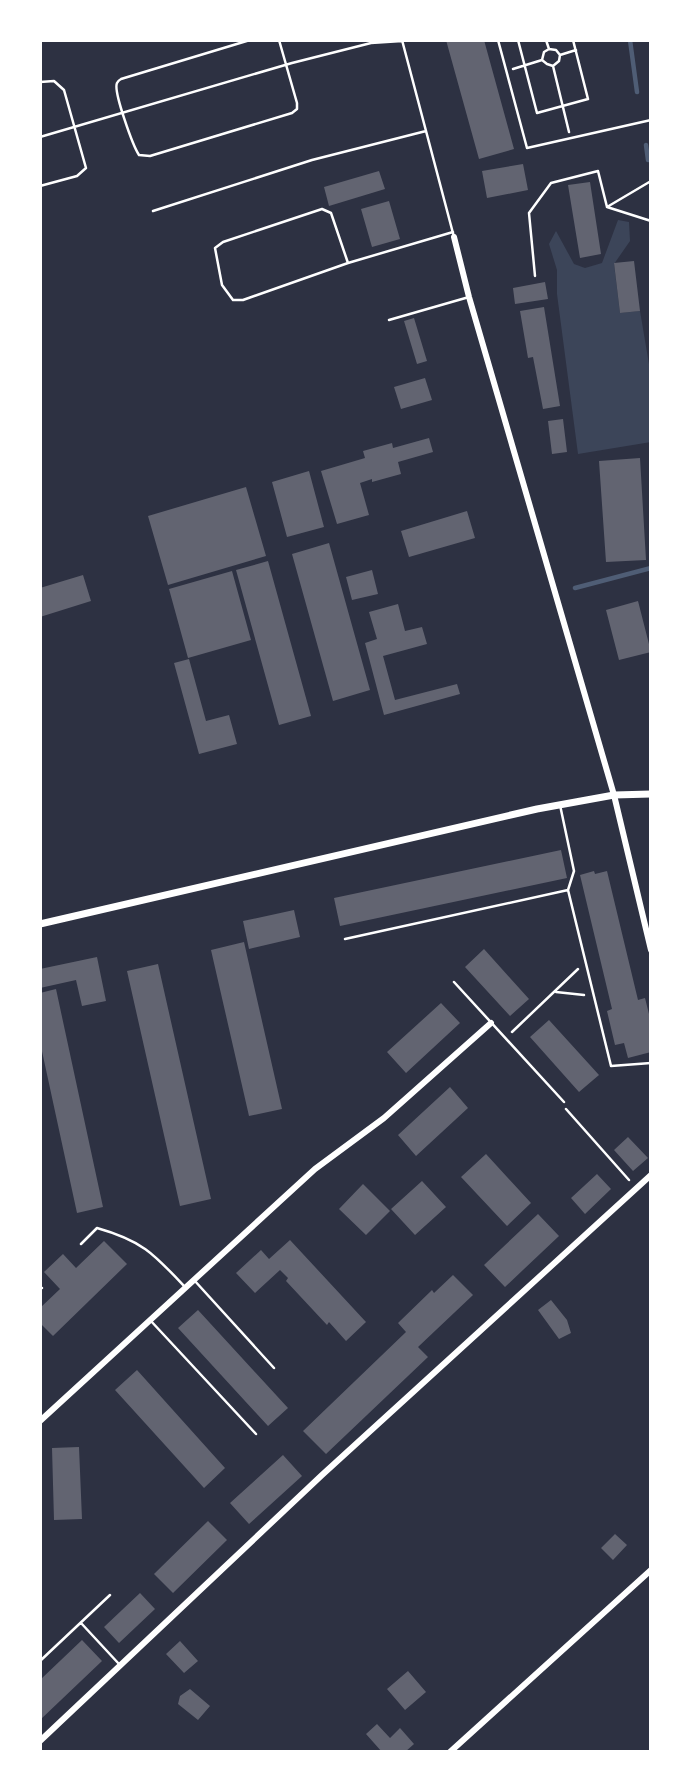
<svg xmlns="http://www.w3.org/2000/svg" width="691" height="1792" font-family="Overpass,sans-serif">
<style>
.green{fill:#3c4559}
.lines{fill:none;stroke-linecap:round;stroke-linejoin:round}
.stream{stroke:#4f5d75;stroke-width:4.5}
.building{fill:#626471}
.path{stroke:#fff;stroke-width:2.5}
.service{stroke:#fff;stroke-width:2.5}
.minor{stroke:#fff;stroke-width:6}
.tertiary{stroke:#fff;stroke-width:7}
</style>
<rect width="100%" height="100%" fill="#2d3142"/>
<path class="green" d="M618 220 629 222 630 241 614 264 620 313 640 311 651 376V442L578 454 557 294V270L549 244 556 231 574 264 585 268 602 263Z"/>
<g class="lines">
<path class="stream" d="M630 40 637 92
M646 145 648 160
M575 588 651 568"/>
</g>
<path class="building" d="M446 40H484L514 149 479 159Z
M523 164 528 190 487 198 482 171Z
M379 171 385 189 329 206 324 187Z
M590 182 601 254 580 258 568 185Z
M389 201 400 239 372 247 361 209Z
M634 261 640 311 620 313 614 263Z
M545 282 548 299 515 304 513 288Z
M544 307 560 406 543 409 533 357 528 358 520 311Z
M414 318 427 361 417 364 404 321Z
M425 378 432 400 401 409 394 387Z
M563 419 567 452 552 454 548 421Z
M429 438 433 452 398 462 401 474 372 482V479L360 483 369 515 337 524 321 471 365 458 363 451 392 443 393 448Z
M640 458 646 560 606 562 599 461Z
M309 471 324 527 287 537 272 482Z
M246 487 266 556 168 585 148 516Z
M467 511 475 538 409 557 401 531Z
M329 543 370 690 333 701 292 554Z
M268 561 311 716 279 725 236 570Z
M372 570 378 594 352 600 346 577Z
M232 571 251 640 188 658 169 589Z
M83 575 91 601 40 617V588Z
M638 601 651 652 619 660 606 610Z
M398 604 405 631 422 627 427 644 383 656 395 700 457 684 460 694 384 715 365 643 377 639 369 612Z
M189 659 206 721 229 715 237 744 199 754 174 663Z
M561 850 567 878 340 926 334 898Z
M594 871 595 874 607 871 638 1000 645 998 651 1022V1052L628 1058 624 1043 615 1045 607 1011 612 1009 580 875Z
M294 910 300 937 249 949 243 921Z
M244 942 282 1109 249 1116 211 950Z
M484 949 529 999 510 1016 465 967Z
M97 957 106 1001 82 1006 76 980 40 988V969Z
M158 964 211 1199 180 1206 127 971Z
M56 989 103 1207 77 1213 40 1042V993Z
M441 1003 460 1023 406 1073 387 1052Z
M549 1020 599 1075 579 1092 530 1037Z
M450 1087 468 1108 416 1156 398 1135Z
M628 1137 648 1158 633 1171 614 1150Z
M486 1154 531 1203 507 1226 461 1177Z
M597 1174 611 1189 585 1214 571 1198Z
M422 1181 446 1207 415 1235 391 1209Z
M363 1184 390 1211 366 1235 339 1209Z
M538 1214 559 1236 505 1287 484 1265Z
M290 1240 366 1322 346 1341 329 1322 327 1325 286 1281 288 1278 280 1270 255 1293 236 1273 261 1250 269 1259Z
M104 1241 127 1264 53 1336 40 1323V1308L60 1289 44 1272 63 1254 76 1268Z
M453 1275 473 1295 418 1347 428 1357 326 1454 303 1431 406 1332 398 1323 432 1290 434 1293Z
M551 1300 567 1320 571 1333 559 1339 538 1310Z
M198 1310 288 1408 268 1426 178 1328Z
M137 1370 225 1468 204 1488 115 1390Z
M79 1447 82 1519 54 1520 52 1448Z
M283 1455 302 1476 249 1524 230 1503Z
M208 1521 227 1540 173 1593 154 1574Z
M615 1534 627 1545 613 1560 601 1548Z
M140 1593 155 1609 119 1643 104 1627Z
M82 1640 102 1661 40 1720V1680Z
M180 1641 198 1661 184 1673 166 1654Z
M408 1671 426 1692 405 1710 387 1689Z
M190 1689 210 1706 198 1720 178 1704 180 1696Z
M377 1724 390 1738 400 1728 414 1744 405 1752H382L366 1734Z"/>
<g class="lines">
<path class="path" d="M518 40 537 113 588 99 573 40
M549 49 556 50 560 55 559 61 553 66
M560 55 576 50
M542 60 547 64 553 66 569 132
M513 69 542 60 544 52 549 49 546 40
M556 992 584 995
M512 1032 578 969
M566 1109 629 1180"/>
<path class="service" d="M250 40 121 79C119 80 118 81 117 83 113 91 133 146 139 155L150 156 292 113 297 109V103L279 40
M402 40 454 237
M498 40 527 148 651 120
M40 82 54 81 64 90 86 168 77 176 40 186
M40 137 292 63 371 43 402 41
M651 181 607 207 651 221
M153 211 312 160 426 131
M348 263 331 213 322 209 223 242 215 248 222 285 233 300H243L348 263 453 232
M535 276 529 213 551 183 598 171 607 207
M389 320 469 297
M568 890 611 1066 651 1063
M345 939 568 890 574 871 560 805
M454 982 564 1102
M81 1244 97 1228C143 1241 154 1254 186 1288
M194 1280 274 1368
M40 1288H42
M150 1320 256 1434
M81 1623 119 1664
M40 1661 110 1595"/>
<path class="minor" d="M454 237 469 297 614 795 651 950
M40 1421 315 1169 384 1118 491 1023
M40 1741 322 1475 651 1175
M450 1752 651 1570"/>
<path class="tertiary" d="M40 924 537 809 614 795 651 794"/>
</g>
<rect width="691" height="1792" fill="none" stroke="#ffffff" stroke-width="84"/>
</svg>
